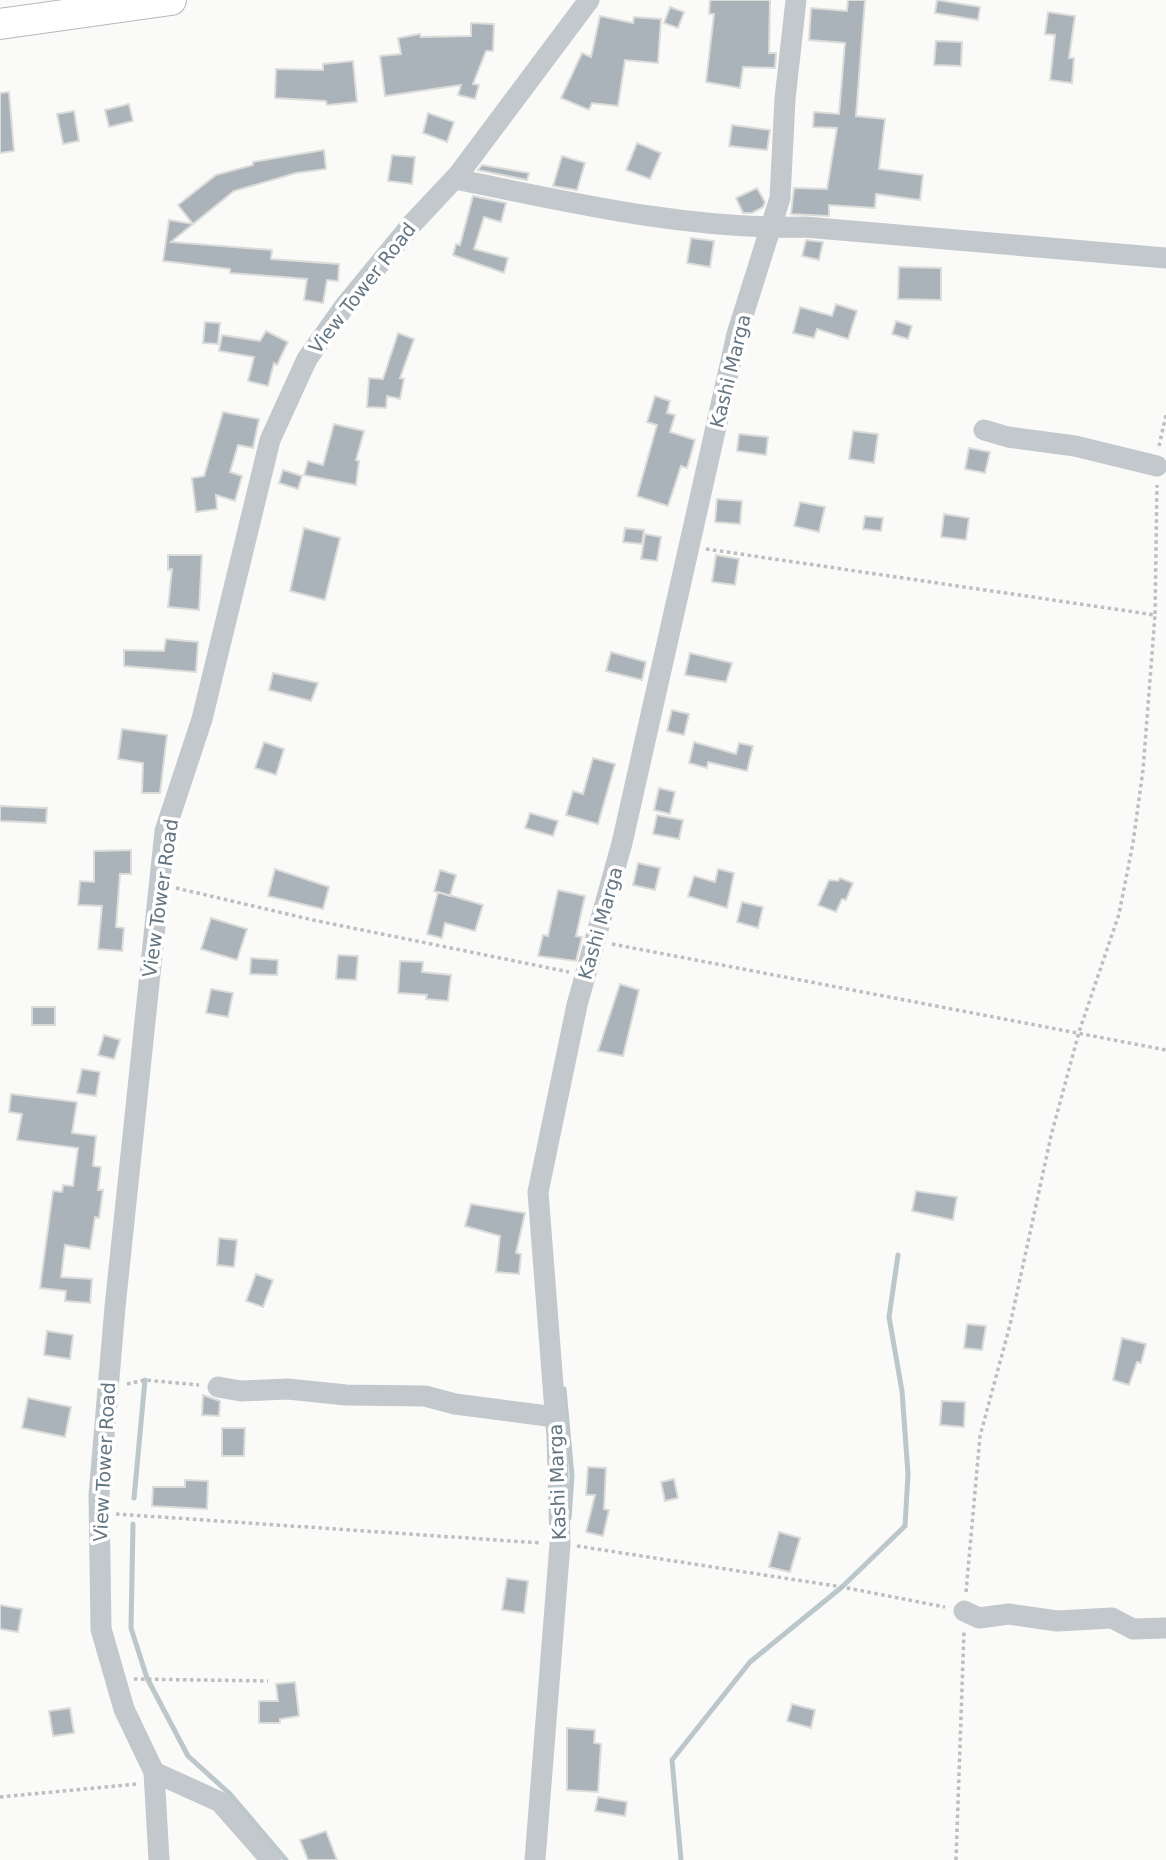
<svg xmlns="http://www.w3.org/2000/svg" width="1166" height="1860" font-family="'DejaVu Sans',sans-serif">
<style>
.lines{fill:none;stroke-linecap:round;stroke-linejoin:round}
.stream{stroke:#bbc7cb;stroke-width:5}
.building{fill:#aab3b9;stroke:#dcdcda;stroke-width:2}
.highway-casing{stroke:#b4b9bd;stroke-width:32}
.path{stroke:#bbbfc2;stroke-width:3.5;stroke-dasharray:3.5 3.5;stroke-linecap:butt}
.minor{stroke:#c3c8cc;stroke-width:21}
.highway{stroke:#fff;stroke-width:30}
.labels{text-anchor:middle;stroke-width:7;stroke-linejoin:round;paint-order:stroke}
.street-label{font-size:19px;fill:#657683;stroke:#fff}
</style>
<rect width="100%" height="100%" fill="#fafaf8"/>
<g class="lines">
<path class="stream" d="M564 1389 572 1476 569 1518
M134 1498 145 1380
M133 1524 131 1628 147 1678 188 1756 230 1794 286 1860
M681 1860 672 1760 750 1662 842 1587 905 1526 908 1474 902 1391 889 1317 898 1255"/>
</g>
<path class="building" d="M710 0H770L769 53H776L775 68 743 67 740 88 706 82 714 14H709Z
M848 0H865L856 116 885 119 879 169 923 175 920 200 876 194 875 208 829 205V216L791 214 794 188 827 189 837 128 813 127 814 112 839 114 845 43 809 40 811 8 847 11Z
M937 0 980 7 978 20 935 13Z
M670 7 684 12 678 28 664 23Z
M1048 12 1075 16 1069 58H1074L1072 83 1050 80 1055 35 1045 34Z
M600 16 633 23 634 17 661 19 658 63 625 60 618 106 592 103 589 110 561 98 582 53 591 57Z
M471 23 494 24 493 51H486L473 84 479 85 475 99 458 95 461 85 385 96 380 56 401 54 398 38 420 34 421 37 471 36Z
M936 41 962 42 961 66 934 65Z
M353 61 357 102 327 105 326 101 275 98 276 69 323 70V64Z
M9 92 14 151 0 153V93Z
M129 104 133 121 109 127 105 110Z
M74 111 79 141 63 144 57 114Z
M428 113 454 122 447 142 423 133Z
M732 125 770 130 767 150 729 146Z
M637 143 661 153 650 179 626 170Z
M324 150 326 169 296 173 234 191 193 224 178 205 216 175 253 165V162Z
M392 155 415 157 412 184 388 181Z
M562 156 585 163 577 190 553 186Z
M482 165 529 173 527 180 478 170Z
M757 188 765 202 763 207 752 213H743L736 198Z
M473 196 506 203 501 222 484 217 474 249 508 258 504 273 453 255 456 244 460 245Z
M169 220 193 224 171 242 272 250 271 259 339 264 338 281 327 280 323 303 304 300 307 279 230 273V269L163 261Z
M691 238 714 241 710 267 687 263Z
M806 240 823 242 819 260 802 256Z
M899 267 941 268V300L898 299Z
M836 304 857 311 848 339 817 329 814 338 793 333 800 307 832 316Z
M896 321 912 326 908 339 892 334Z
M205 322 220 323 218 344 203 343Z
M266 331 288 342 277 365 274 363 268 386 248 381 254 357 219 351 222 335 260 341Z
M398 333 414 339 400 378 404 379 400 399 387 396 386 408 367 407 369 378 383 379Z
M655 396 670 401 667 413 675 415 670 432 695 440 687 468 681 466 668 506 637 496 657 425 647 422Z
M223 412 259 419 253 448 238 445 230 472 242 476 235 501 216 495 217 509 196 512 192 478 204 476Z
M334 424 364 431 356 460 359 461 356 485 304 475 308 461 323 465Z
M853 431 878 434 874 463 849 459Z
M739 434 768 437 766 455 737 451Z
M969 448 990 452 985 473 965 469Z
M283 470 302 476 298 489 279 483Z
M717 499 742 501 740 524 715 522Z
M800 502 825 507 819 532 794 526Z
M944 514 969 518 966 540 941 537Z
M865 516 883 518 881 531 863 529Z
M304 528 340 538 325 600 290 591Z
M625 528 644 530 642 544 623 542Z
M645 534 661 537 657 561 641 559Z
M168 555H202L199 610 168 607 172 569 168 570Z
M716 555 739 559 735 585 712 582Z
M166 639 198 642 196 672 124 666V650L164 651Z
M611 652 646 662 642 680 606 671Z
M690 653 732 663 726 682 685 675Z
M273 673 318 683 311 701 269 690Z
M672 710 689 714 684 735 667 731Z
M122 729 167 735 160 793H142L143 763 118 759Z
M264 742 284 749 276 775 255 768Z
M694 742 736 754 739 743 753 746 747 771 708 762 707 768 689 763Z
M593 758 615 764 598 824 566 815 573 791 583 794Z
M659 788 675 792 670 814 654 810Z
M0 806 47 808 46 823 0 821Z
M530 813 558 821 553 836 525 828Z
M657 815 683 820 679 839 653 834Z
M131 850V874H120L116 927 124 928 122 951 98 949 102 906 78 905 80 881 94 882V851Z
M638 863 660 868 655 890 633 885Z
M275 869 329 887 323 909 268 896Z
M718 869 734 873 727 908 688 896 694 876 715 882Z
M440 870 456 875 450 896 434 891Z
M840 878 853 883 846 900 842 899 836 912 818 905 829 880 838 881Z
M558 890 585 896 576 936 582 937 576 961 538 956 543 935 548 936Z
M438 892 483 905 475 931 445 923 442 938 427 934Z
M742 902 763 907 758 928 737 922Z
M211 918 247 929 237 960 201 949Z
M338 955 358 956 356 980 336 979Z
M251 958 278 960 277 975 250 974Z
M400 961 423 962 422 972 451 975 448 1001 426 999 427 995 398 993Z
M620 984 639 990 623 1056 598 1051Z
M211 989 233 993 228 1017 206 1013Z
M32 1007H55V1025H32Z
M104 1035 120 1040 114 1059 98 1055Z
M82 1069 100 1072 96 1096 77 1093Z
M11 1094 77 1102 72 1133 96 1136 93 1166 101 1167 98 1190H103L99 1218 95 1217 90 1249 65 1245 61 1277 92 1279 90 1303 65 1301 66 1291 40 1288 53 1191 62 1192 63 1185 73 1186 78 1148 17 1140 22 1114 9 1112Z
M916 1191 957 1197 953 1220 912 1211Z
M471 1204 525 1213 516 1253 521 1254 519 1274 496 1272 500 1236 465 1226Z
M219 1238 237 1240 234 1267 217 1265Z
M256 1274 273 1280 263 1307 246 1301Z
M967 1324 986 1326 982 1350 964 1348Z
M47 1331 73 1335 70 1359 44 1355Z
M1122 1338 1146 1344 1141 1363 1137 1362 1129 1385 1113 1380Z
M203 1395 220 1401 219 1416 202 1415Z
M28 1398 71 1407 65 1437 22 1428Z
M942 1401 965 1402 964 1427 940 1425Z
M222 1428H245L244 1456H222Z
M588 1467 606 1468 604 1509 609 1510 603 1536 586 1532 595 1495H586Z
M674 1479 678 1498 665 1501 661 1482Z
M185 1480 208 1481 207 1509 152 1506 153 1487H185Z
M779 1532 800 1538 790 1572 769 1567Z
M507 1578 528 1581 524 1613 502 1610Z
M0 1605 22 1609 18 1632 0 1629Z
M295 1682 299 1716 280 1719V1723H259V1701H278L276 1684Z
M792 1704 815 1710 811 1728 787 1721Z
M70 1708 74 1733 53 1736 49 1711Z
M567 1728 595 1730 594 1743 601 1744 598 1792 567 1790Z
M598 1797 627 1802 625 1816 595 1811Z
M326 1831 337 1860H308L300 1840Z"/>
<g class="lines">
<defs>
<path id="highway" d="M0 24 171 0"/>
</defs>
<use href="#highway" class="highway-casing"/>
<path class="path" d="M1159 446 1166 415
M706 549 1155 615 1157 485
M176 888 313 920 569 972
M612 944 1166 1050
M127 1384 145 1380 199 1385
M116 1514 541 1543
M577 1546 842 1587 945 1607
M966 1592 980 1436 1010 1325 1051 1136 1079 1032 1119 914 1133 843 1143 770 1155 615
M134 1679 268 1681
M0 1797 137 1784
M956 1860 964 1631"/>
<path class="minor" d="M458 175 460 180C573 203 689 230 805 227L1166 258
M984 430 1008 437 1075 446 1157 466
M218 1387 241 1391 288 1389 346 1395 425 1396 455 1404 555 1417
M964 1611 979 1618 1009 1614 1057 1621 1112 1618 1133 1629 1166 1628
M154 1772 220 1802 271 1860
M159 1860 154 1772 124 1709 101 1629 99 1495 115 1307 165 831 202 719 270 440 307 359 344 307 412 224 458 175 589 0
M535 1860 560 1544 557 1437 538 1192 577 1005 622 843 737 334 780 198 785 99 796 0"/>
<use href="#highway" class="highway"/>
</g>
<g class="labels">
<g class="street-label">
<text transform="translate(362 288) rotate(-52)" y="7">View Tower Road</text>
<text transform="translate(730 371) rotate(-76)" y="7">Kashi Marga</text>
<text transform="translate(160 898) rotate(-82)" y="7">View Tower Road</text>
<text transform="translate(600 923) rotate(-74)" y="7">Kashi Marga</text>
<text transform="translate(104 1462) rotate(-87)" y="7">View Tower Road</text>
<text transform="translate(557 1482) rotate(-92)" y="7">Kashi Marga</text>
</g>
</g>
</svg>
